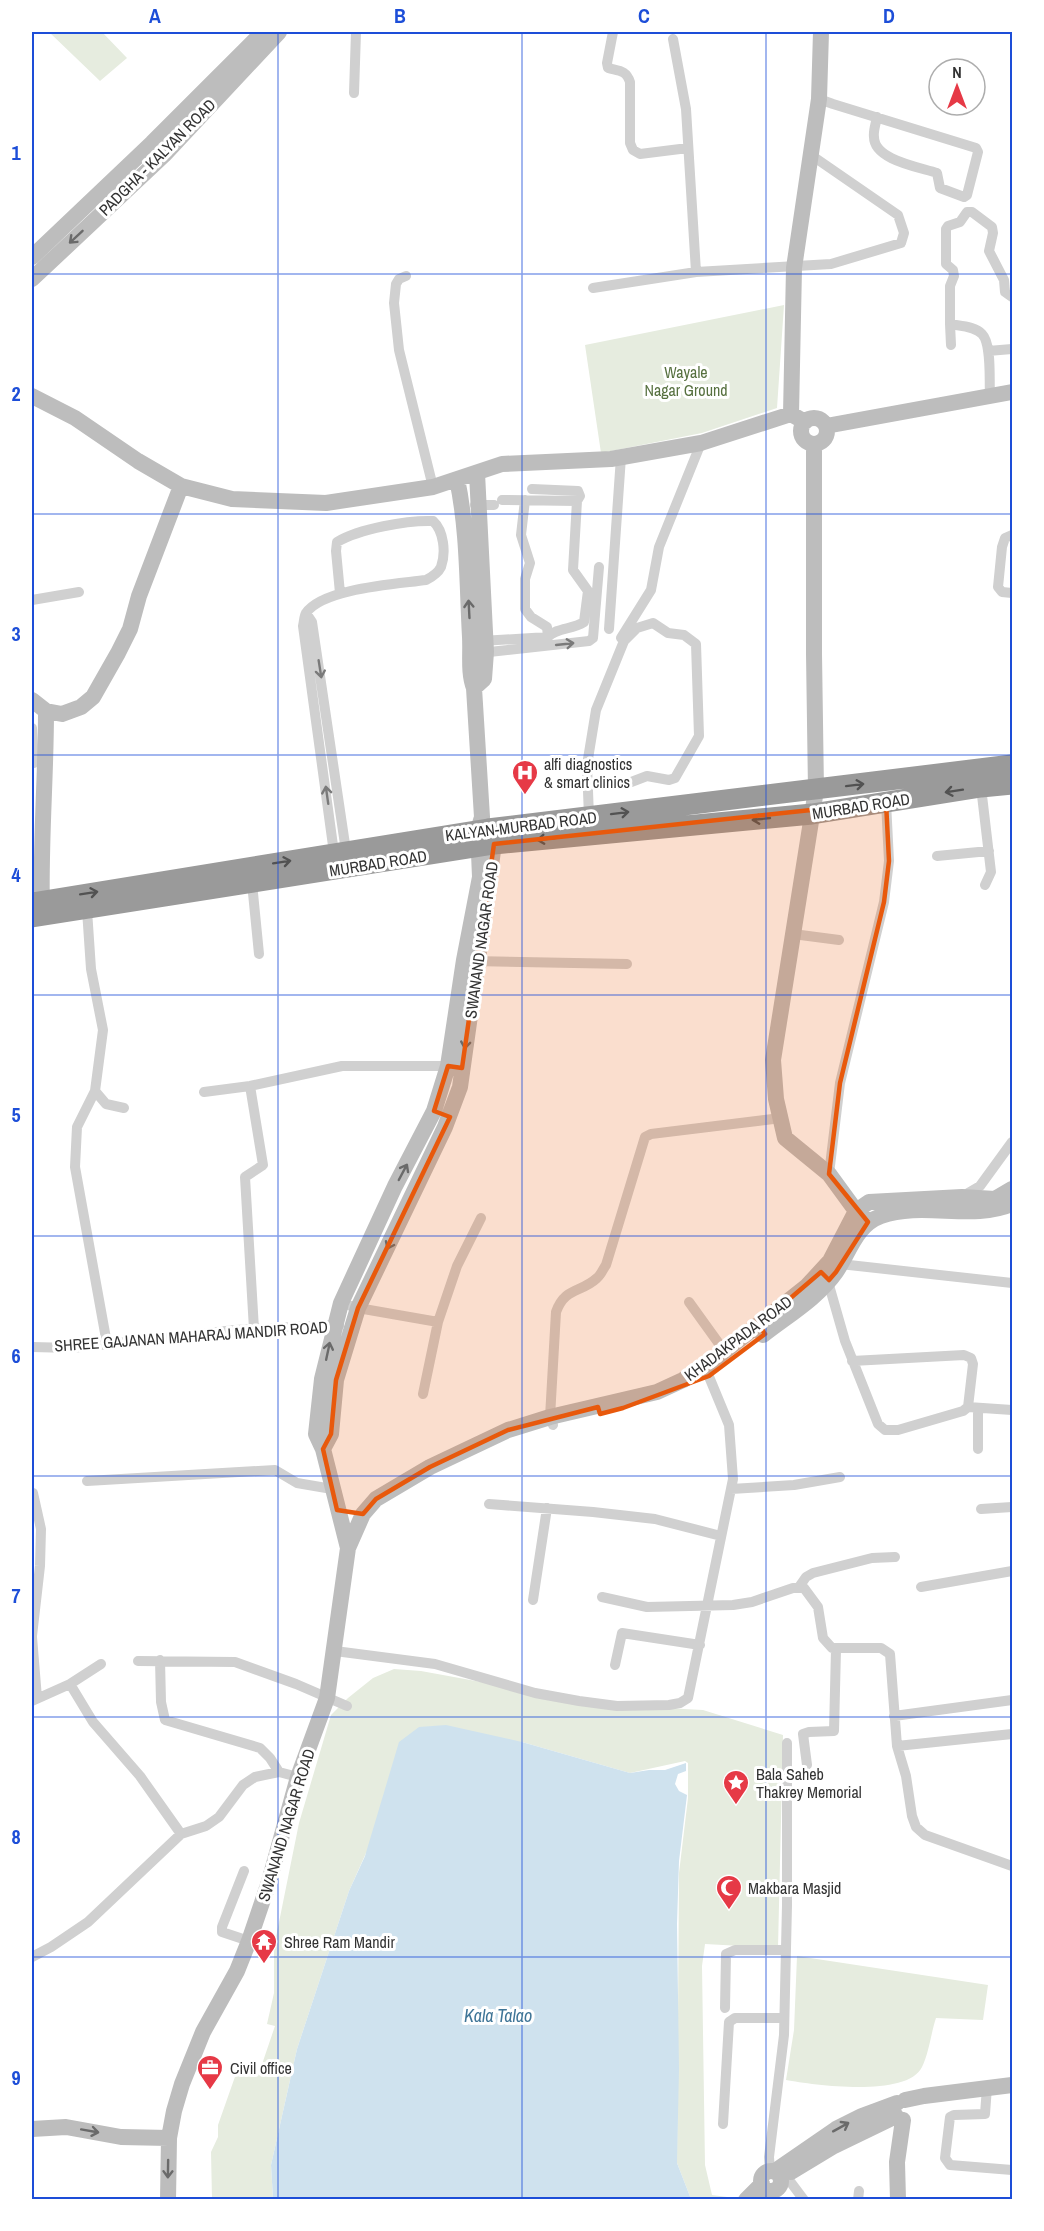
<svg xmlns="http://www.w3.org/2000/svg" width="1044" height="2231" font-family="'Archivo Narrow',sans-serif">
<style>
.green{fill:#e6ecdf}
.water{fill:#cfe2ee}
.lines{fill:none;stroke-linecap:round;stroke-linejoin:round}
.street{stroke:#d0d0d0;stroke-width:10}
.secondary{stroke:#bdbdbd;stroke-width:16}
.highway{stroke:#9a9a9a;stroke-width:21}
.oneway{stroke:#6a6a6a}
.oneway2{stroke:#7a7a7a}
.oneway3{stroke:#525252}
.marked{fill:#e8590c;fill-opacity:0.2;stroke:#e8590c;stroke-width:4.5;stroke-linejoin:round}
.grid{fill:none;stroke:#1d4ed8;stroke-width:1.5;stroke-opacity:0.55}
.labels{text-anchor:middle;stroke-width:6;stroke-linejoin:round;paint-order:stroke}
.street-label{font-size:16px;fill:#333;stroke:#fff}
.park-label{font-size:16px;fill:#56703f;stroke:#fff}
.poi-label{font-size:16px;fill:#333;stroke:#fff;text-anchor:start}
.water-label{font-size:18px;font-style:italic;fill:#3f7597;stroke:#fff}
.neatline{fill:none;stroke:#1d4ed8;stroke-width:2}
.grid-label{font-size:20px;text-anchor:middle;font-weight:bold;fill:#1d4ed8}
</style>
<rect width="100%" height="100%" fill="#fff"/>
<path class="green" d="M49 32H102L127 58 100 81Z
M784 305 777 408 702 433 601 453 585 345Z
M394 1669 421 1671 607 1705 703 1710 783 1735 778 1948 705 1944 702 1966 705 2165 712 2195 735 2198 736 2199H691L677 2163 679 1873 688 1798V1763L685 1761 630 1773 522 1742 366 1853 349 1891 297 2049 271 2165 273 2199H212L211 2152 218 2137V2125L237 2071 258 2076 275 2026 267 2024 274 1993V1947L299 1823 331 1715 348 1698 373 1678Z
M797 1956 988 1985 983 2020 936 2018C931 2033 929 2053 922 2067 907 2098 814 2085 786 2080L794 2030Z"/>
<path class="water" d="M446 1725 522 1742 630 1773 649 1770H665L686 1763V1771L678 1774 675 1784 679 1791 687 1795 679 1861 677 1924 679 2069 677 2163 691 2199H273L271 2165 297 2049 349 1891 365 1856 399 1742 419 1727Z"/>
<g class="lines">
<path class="street" d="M613 32 607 63 608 68C619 71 626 70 630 82V143L633 150 640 154 688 148
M673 39 686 109 696 272
M354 93 356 32
M819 99 833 104 976 148 978 152 967 195 964 197 940 188 937 173C919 167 874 160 874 137 873 131 876 123 877 117
M406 276 399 279 396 284 394 303 399 350 433 487
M593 288 696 272 831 264 901 243 904 233 898 215 811 155
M950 324 951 345
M988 351 1012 349
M990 394C989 380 992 344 982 334 975 326 959 326 950 324V286L954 276 953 270 946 264V229L948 226 960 222 967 212H972L992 227 993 233 989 251 1004 280 1005 292 1012 297
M502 500 577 501
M525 500 521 535 530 563 525 579V609L531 617 547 627 548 637
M475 505H494
M1012 535 1005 538 1002 547 998 587 1002 592 1012 593
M32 600 79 592
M306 613 312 622 346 851
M609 629 621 457
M621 638 651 590 659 547 701 443
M481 641 548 637C557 627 572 630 584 622L588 591 573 570 577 501 580 496 578 491 532 489
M480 653 589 641 593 638 599 567
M32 728 34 763
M981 787 991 872 985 885
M589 817 587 765 596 710 624 641 637 628 653 623 668 633 684 635 696 644 699 736 675 778 669 780 647 776 626 784
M334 853 303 626C304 622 304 616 306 613 323 588 398 584 426 580 432 577 438 573 441 567 446 553 444 531 433 521 407 520 359 529 337 542L336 551 340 593
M937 856 989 851
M252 883 259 954
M87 910 91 969 103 1030 95 1091 106 1104 124 1108
M793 934 839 940
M472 961 627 964
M250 1086 263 1165 245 1177 254 1329
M95 1091 77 1127 75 1167 107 1344
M204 1092 250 1086 342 1066H453
M829 1174 840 1083 884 902 889 861 886 802
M963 1196 980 1186 1012 1142
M840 1264 1012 1283
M827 1278 845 1341 878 1424 885 1430H898L963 1411 968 1407 973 1364 971 1358 964 1355 852 1361
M689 1302 725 1352
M341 1303 358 1308 438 1322
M32 1347 72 1348 235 1330 334 1325 339 1326
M423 1394 438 1322 457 1266 481 1218
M968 1407 1012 1410
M978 1408V1449
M553 1425 550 1417 556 1312C565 1287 581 1293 597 1278 601 1275 603 1269 606 1265L645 1137 651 1134 781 1118
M87 1481 275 1470 297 1483 332 1489
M731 1489 794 1485 840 1477
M489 1504 593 1512 655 1519 721 1536
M981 1509 1012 1507
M799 1587 806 1577 813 1573 872 1558 895 1557
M921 1587 1012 1571
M602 1597 647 1607 733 1605 752 1602 793 1588H804L818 1607 823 1638 832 1648H881L890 1654 897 1746 906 1776 912 1816 916 1827 925 1835 1012 1866
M533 1600 547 1508
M32 1636 40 1566 41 1529 33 1493
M32 1637 37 1698
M335 1651 435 1664 535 1693 579 1701 617 1706 669 1705 680 1703 688 1698 733 1479 729 1425 705 1367
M160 1660 161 1702 165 1720 260 1748 270 1758 279 1772
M138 1661 235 1662 296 1684 347 1706
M615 1665 622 1633 700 1645
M70 1684 93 1722 140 1776 181 1834
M32 1701 70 1684 101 1664
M894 1716 1012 1700
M897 1746 1012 1734
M807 1765 803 1734 809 1732 834 1731 836 1649
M244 1871 222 1927V1932L249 1941
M32 1957 51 1947 88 1922 181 1834 206 1826 219 1817 243 1785 255 1777 279 1772 298 1777
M725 2008 726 1954 735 1950H786
M987 2087 985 2114 954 2115 950 2117 945 2158 950 2165 1012 2170
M723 2124 729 2022 735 2018H784
M770 2171 769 2157 784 2035 787 1905V1743
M786 2176 804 2200
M858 2200 859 2191"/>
<path class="secondary" d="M32 257 152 143 263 32
M32 279 164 155 279 32
M32 396 75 418 138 461 181 486 232 499 326 503 433 487 502 464 611 459 701 443 791 414
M801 431a13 13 0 1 1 26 0a13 13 0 1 1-26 0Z
M805 422 791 414 794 268 819 99 821 32
M826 426 1012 392
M814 444V654L816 790 773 1060 776 1099 785 1138 829 1174 856 1211 868 1222
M474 688 484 679 486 652 477 473
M32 700 46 711C46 779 40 846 42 913
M46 711 62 714 81 707 93 697 118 653 130 629 139 596 181 486
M763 1335C787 1316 818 1298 836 1272 850 1251 856 1225 881 1216 923 1201 972 1221 1012 1204
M323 1449 331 1434 336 1380 358 1308 445 1127 460 1087 494 844 492 833
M348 1548 363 1514 376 1499 430 1467 508 1430 550 1417 657 1392 683 1380 705 1367 807 1286 830 1261 856 1211 869 1202 962 1197 995 1199 1012 1189
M905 2100 924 2096 1012 2085
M32 2129 66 2127 121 2137 169 2138
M761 2181a10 10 0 1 1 20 0a10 10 0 1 1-20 0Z
M775 2171 836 2129 862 2116 897 2103
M791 2172 834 2146 896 2116
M168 2200 169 2138 174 2111 182 2084 203 2032 237 1971 249 1941 269 1882 298 1777 327 1698 348 1548 323 1449 316 1434 322 1379 341 1303 395 1186 434 1111 448 1066 464 960 480 877 478 830 482 817 474 688C468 673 471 654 470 637 467 585 468 531 457 479
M746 2200 762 2184
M898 2200 897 2162 903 2120"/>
<path class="highway" d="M32 903 488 829 1012 765
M32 917 494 844 812 814 981 787 1012 784"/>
</g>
<defs><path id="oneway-shaft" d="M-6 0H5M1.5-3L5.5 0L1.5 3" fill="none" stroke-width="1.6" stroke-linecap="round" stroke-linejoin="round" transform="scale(1.5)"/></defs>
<g class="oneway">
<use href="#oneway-shaft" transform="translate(76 237) rotate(137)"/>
<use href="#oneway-shaft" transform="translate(469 609) rotate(-93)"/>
<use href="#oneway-shaft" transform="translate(466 1040) rotate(98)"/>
<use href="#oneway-shaft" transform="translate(403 1172) rotate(-62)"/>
<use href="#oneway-shaft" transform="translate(391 1241) rotate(115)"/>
<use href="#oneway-shaft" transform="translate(328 1351) rotate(-78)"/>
<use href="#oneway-shaft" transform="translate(841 2127) rotate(-29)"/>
<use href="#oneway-shaft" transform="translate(90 2131) rotate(10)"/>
<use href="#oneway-shaft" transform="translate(168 2169) rotate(91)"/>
</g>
<g class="oneway2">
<use href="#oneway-shaft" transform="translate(565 644) rotate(-6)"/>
<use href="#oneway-shaft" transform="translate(320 669) rotate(81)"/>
<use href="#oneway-shaft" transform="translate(327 795) rotate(-98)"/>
</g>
<g class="oneway3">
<use href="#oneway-shaft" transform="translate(855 785) rotate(-7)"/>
<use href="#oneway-shaft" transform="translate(954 791) rotate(171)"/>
<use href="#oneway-shaft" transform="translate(620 813) rotate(-7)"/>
<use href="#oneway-shaft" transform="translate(761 819) rotate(174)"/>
<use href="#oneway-shaft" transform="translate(546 839) rotate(174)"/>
<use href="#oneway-shaft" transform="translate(282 862) rotate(-9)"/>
<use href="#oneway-shaft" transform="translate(89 893) rotate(-9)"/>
</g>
<path class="marked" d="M886 802 889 861 884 902 840 1083 829 1174 868 1222 836 1272 829 1280 821 1272 759 1325 765 1334 709 1376 623 1408 600 1414 598 1407 508 1430 430 1467 376 1499 363 1514 337 1510 323 1449 331 1434 336 1380 358 1308 450 1117 434 1111 448 1066 462 1068 494 844Z"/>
<path class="grid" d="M278 32V2200M522 32V2200M766 32V2200M32 274H1012M32 514H1012M32 755H1012M32 995H1012M32 1236H1012M32 1476H1012M32 1717H1012M32 1957H1012"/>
<defs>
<symbol id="hospital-pin" viewBox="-11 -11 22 30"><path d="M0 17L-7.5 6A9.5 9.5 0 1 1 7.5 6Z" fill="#e63946" stroke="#fff"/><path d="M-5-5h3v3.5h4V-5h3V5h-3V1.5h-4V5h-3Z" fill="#fff"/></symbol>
<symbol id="sight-pin" viewBox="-11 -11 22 30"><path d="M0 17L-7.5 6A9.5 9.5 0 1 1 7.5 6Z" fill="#e63946" stroke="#fff"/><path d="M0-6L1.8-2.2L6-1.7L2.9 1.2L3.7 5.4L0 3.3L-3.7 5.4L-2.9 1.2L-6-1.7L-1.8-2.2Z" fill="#fff"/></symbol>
<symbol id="mosque-pin" viewBox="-11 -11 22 30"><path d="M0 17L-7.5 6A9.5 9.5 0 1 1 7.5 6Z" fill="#e63946" stroke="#fff"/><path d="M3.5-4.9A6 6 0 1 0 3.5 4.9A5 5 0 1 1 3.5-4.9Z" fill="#fff"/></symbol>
<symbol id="temple-pin" viewBox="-11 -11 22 30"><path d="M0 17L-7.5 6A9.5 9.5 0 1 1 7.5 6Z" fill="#e63946" stroke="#fff"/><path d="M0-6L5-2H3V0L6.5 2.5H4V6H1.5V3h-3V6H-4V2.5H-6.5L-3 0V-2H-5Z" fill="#fff"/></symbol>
<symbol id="office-pin" viewBox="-11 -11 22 30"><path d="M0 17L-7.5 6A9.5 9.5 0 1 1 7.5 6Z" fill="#e63946" stroke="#fff"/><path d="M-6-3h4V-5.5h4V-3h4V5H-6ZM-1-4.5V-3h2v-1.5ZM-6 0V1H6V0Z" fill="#fff"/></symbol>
</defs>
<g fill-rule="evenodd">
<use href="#hospital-pin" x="510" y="758" width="30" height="40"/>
<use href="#sight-pin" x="721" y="1768" width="30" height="40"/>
<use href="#mosque-pin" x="714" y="1873" width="30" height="40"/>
<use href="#temple-pin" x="249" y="1927" width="30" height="40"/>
<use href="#office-pin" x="195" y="2053" width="30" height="40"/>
</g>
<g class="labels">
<g class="street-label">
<text transform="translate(157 157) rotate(-45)" y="6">PADGHA - KALYAN ROAD</text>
<text transform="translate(861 806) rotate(-9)" y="6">MURBAD ROAD</text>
<text transform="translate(521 826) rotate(-7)" y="6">KALYAN-MURBAD ROAD</text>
<text transform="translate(378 863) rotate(-9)" y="6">MURBAD ROAD</text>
<text transform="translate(481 940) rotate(-82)" y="6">SWANAND NAGAR ROAD</text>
<text transform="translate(191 1336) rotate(-4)" y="6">SHREE GAJANAN MAHARAJ MANDIR ROAD</text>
<text transform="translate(738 1338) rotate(-37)" y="6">KHADAKPADA ROAD</text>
<text transform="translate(286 1825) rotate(-73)" y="6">SWANAND NAGAR ROAD</text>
</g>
<g class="park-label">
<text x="686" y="378">Wayale<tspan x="686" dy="18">Nagar Ground</tspan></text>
</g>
<g class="poi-label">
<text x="544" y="770">alfi diagnostics<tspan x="544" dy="18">&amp; smart clinics</tspan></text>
<text x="756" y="1780">Bala Saheb<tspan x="756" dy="18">Thakrey Memorial</tspan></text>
<text x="748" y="1894">Makbara Masjid</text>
<text x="284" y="1948">Shree Ram Mandir</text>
<text x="230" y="2074">Civil office</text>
</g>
<g class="water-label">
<text x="498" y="2022">Kala Talao</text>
</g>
</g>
<rect width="1044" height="2231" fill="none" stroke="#ffffff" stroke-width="66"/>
<g transform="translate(957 87)"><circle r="28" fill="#ffffff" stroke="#adadad" stroke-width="1.5"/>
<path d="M0-4.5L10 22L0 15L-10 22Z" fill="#e63946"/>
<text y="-9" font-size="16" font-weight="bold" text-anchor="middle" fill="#333333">N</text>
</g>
<rect x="33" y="33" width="978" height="2165" class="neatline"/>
<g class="grid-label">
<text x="155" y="23">A</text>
<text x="400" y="23">B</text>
<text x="644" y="23">C</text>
<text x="889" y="23">D</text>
<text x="16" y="160">1</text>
<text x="16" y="401">2</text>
<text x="16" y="641">3</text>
<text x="16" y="882">4</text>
<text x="16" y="1122">5</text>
<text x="16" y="1363">6</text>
<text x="16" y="1603">7</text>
<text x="16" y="1844">8</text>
<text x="16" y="2085">9</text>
</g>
</svg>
